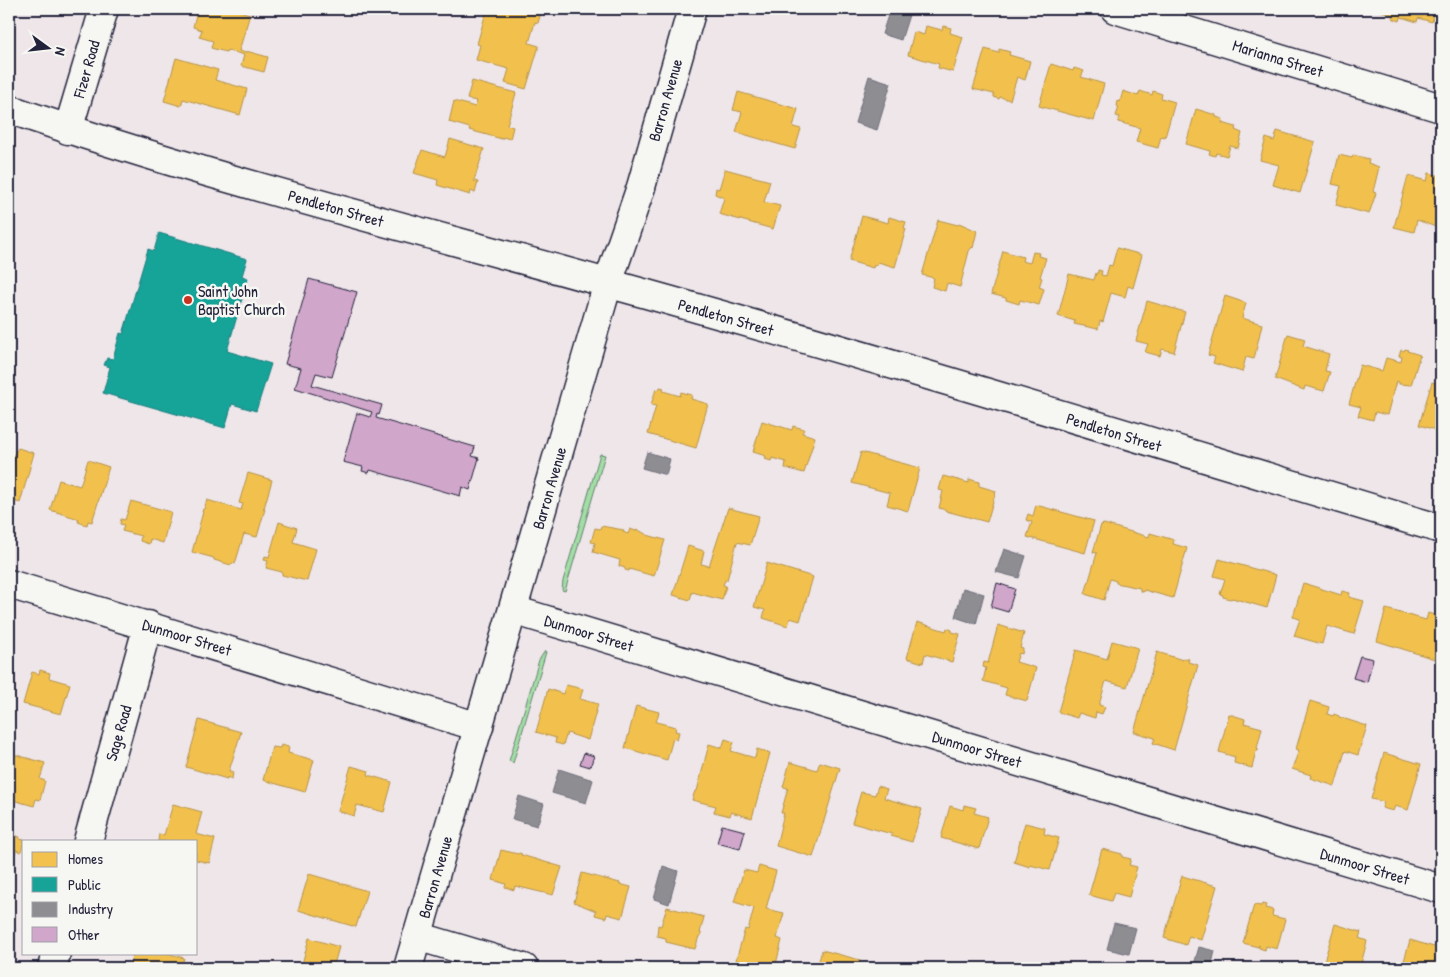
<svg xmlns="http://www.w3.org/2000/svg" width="1450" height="977" font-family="'Patrick Hand',sans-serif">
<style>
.green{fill:#a3dea5;stroke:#628070}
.homes{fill:#f2c14e;stroke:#b49148}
.public{fill:#17a398;stroke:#1a7c7c}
.industry{fill:#8d8d92;stroke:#6d6d78}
.building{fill:#d1a6cb;stroke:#22223b}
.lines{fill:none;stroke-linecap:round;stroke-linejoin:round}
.minor-casing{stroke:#22223b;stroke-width:31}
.major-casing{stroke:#22223b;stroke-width:31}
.minor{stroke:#f6f6f2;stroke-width:28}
.major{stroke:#f6f6f2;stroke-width:28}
.poi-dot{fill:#c8321e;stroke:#f6f6f2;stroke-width:2}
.labels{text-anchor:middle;stroke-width:5;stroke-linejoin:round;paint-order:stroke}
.street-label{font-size:16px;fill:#22223b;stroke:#f6f6f2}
.poi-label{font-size:16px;fill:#22223b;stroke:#f6f6f2;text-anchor:start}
</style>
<rect width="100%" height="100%" fill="#efe6ea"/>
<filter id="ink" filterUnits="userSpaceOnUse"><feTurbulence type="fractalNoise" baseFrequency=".02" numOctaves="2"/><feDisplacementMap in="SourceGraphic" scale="10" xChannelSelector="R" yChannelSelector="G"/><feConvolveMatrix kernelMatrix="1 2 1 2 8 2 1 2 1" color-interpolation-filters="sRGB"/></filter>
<g filter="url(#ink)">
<path class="green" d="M600 454 605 455 565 591 562 590 563 581Z
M545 651 546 652 513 763 509 761 539 660Z"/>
<path class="homes" d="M192 9H232L250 14 239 51 246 53V51L268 57 264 72 241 66 244 55 227 50 226 52 211 48 213 41 199 37 202 30 193 27 196 15 190 14Z
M487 9H542L538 23 535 22 529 43 539 46 526 89 505 83 509 69 476 60 480 45 477 44Z
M1380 9H1435L1432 22 1418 18 1417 22 1401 17 1400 21 1392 18 1393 15 1379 10Z
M926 26 942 30 943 26 951 28 950 33 963 37 953 72 938 68 939 64 908 55 914 32 924 35Z
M985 49 999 53V49L1010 52 1009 55 1030 61 1025 80 1017 77 1010 100 1000 97 999 99 994 97V94L973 89Z
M176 58 218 70 215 80 247 89 240 115 183 99 181 106 164 101Z
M1051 64 1073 71 1074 68 1084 71 1081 77 1104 84 1094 121 1039 106Z
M472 81 516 93 507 125 513 127 510 139 503 137 502 139 469 130 470 128 449 122 454 101 475 107 477 101 467 99Z
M1123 91 1138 96 1140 91 1152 95 1153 91 1162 94 1161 98 1175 102 1165 137 1161 136 1158 148 1136 142 1140 128 1118 122 1120 117 1116 116 1119 107 1117 106 1118 101 1120 102Z
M738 92 798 109 793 127 801 129 795 149 736 132 742 112 733 110Z
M1196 109 1216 115V117L1223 119 1222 123 1236 127 1235 130 1242 133 1238 148 1230 146 1227 156 1216 153 1215 156 1209 154 1210 151 1186 144Z
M1277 131 1315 142 1300 193 1273 185 1279 165 1260 160 1266 138 1274 141Z
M450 139 484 149 474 181 478 182 475 193 471 191 470 195 437 185 438 180 414 173 422 150 445 157Z
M1339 155 1352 158 1353 155 1369 159 1368 163 1379 167 1373 192 1376 193 1369 214 1336 205 1341 186 1332 184Z
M725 169 770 181 764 202 780 206 773 229 719 214 724 198 715 194 716 188 719 189Z
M1429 173 1441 176V229L1417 220 1414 232 1394 227 1408 176 1427 181Z
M862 216 888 223 889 217 906 222 904 228 906 229 895 267 878 262 877 266 874 265 873 268 849 261Z
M938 220 958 225 959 223 977 231 973 248 972 247 969 251 960 287 947 283 945 291 932 287 934 278 922 275Z
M1117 248 1142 255 1133 288 1128 286 1125 297 1111 293 1103 322 1100 321 1098 329 1074 324 1075 321 1058 316 1069 274 1094 280 1096 273H1098V270L1102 271 1101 275 1106 276 1109 265 1112 266Z
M1003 251 1023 257 1022 261 1030 263 1033 252 1039 253 1038 256 1046 258 1040 277 1042 278 1039 287 1044 289 1039 305 1020 300 1019 304 1006 300V298L991 294Z
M1225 296 1246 303 1242 318 1262 324 1254 359 1246 357 1242 372 1213 363 1215 357 1208 355Z
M1147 301 1185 312 1174 352 1162 349 1160 356 1145 352 1148 344 1136 341Z
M1288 334 1305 339 1303 346 1329 354 1325 371 1330 372 1324 391 1305 386 1304 390 1275 379Z
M1405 349 1408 350 1407 351 1420 355 1411 385 1399 384V382L1396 381 1387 415 1375 412 1373 420 1358 416 1361 407 1349 404 1360 365 1382 371 1386 358 1401 362 1402 357 1399 356 1401 350 1404 351Z
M1432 382 1441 385V433L1436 432V430L1419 425Z
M660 387 664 388 663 391 680 396 681 392 692 395 691 399 708 404 696 448 648 434 656 406 651 405 656 389 659 390Z
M762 421 792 430 793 426 804 429 802 433 815 437 804 473 785 468 786 462 772 458 771 461 765 459 766 456 753 452Z
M18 448 34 453 20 503 10 500 9 504V467L12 468 15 457 13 456Z
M861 452 920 468 908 511 887 505 890 493 852 483Z
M88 460 109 467 92 522 88 521 87 525 78 522 79 519 50 510 59 480 80 486Z
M248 473 272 480 264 508H263L265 509 257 537 244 534 235 564 232 563 231 565 214 560V558L192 552 203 512H202L203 509H204L207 500 241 510 243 504 239 503Z
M943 476 969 483V479L979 482V486L996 491 987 522 946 511V510L939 508 943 491 939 490Z
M131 501 171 512 163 543 150 539 149 544 140 541 141 536 122 531 124 525 120 524 121 519 125 520Z
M1036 505 1094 521 1085 553 1027 537 1032 522 1026 520 1028 514 1033 516Z
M728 508 759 516 750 545 737 542 727 580H725L723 585 726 586 722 600 692 592 690 600 673 595 688 546 704 551 701 564 709 566Z
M279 522 297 528 293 542 316 549 307 581 282 575V572L266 568 268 561 264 560 265 556 269 557Z
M1104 524 1149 537 1150 533 1174 540 1173 544 1187 548 1173 598 1144 590 1143 592 1140 591V588L1116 583V581L1110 579 1104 600 1085 594 1097 553 1093 552 1101 525Z
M601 526 624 530 623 532 628 534 630 529 636 531 637 529 647 535 665 540 654 576 629 569V571L625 570V568L619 566 620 560 593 552 595 543 591 542 595 528 600 529Z
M1219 559 1276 575 1267 608 1232 598 1231 599 1223 597V595L1220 594 1225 579 1214 576Z
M767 563 813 577 800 621 790 618 788 626 763 618 765 610 754 607Z
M1303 583 1341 595 1342 591 1350 593 1349 597 1364 601 1354 634 1327 626 1322 644 1294 636 1300 619 1293 617Z
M1386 609 1426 620 1428 613 1441 617V661L1377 641Z
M917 622 946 631 947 628 952 630V632L960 634 952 662 925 654 923 663 907 658Z
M998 625 1024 633 1020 648 1023 649 1022 654 1019 653 1016 662 1036 668 1027 701 1005 695 1007 688 983 681 986 668 983 667 984 662 988 663Z
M1112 641 1138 648 1127 687 1106 681 1099 705 1105 707 1102 714 1096 712 1095 718 1079 713 1077 718 1058 712 1076 650 1107 659Z
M1157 652 1183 660V658L1189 659 1188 662 1198 665 1174 750 1153 743 1155 738 1134 732Z
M40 670 50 673 49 678 70 684 61 714 23 704 32 672 39 674Z
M566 685 583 689 580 699 598 704 588 740 567 733 563 745 555 743 556 738 536 732 548 689 563 694Z
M1310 701 1329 707 1327 714 1333 716 1334 714 1339 716V717L1367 726 1358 755 1345 751 1335 786 1310 778 1311 775 1292 769 1299 750 1296 749Z
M636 706 659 712 656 722 676 727 675 731 679 732 677 740 673 738 667 760 625 748Z
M1229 714 1245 719 1244 723 1262 728 1257 748 1258 749V751H1256L1252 768 1234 763 1235 757 1219 752Z
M199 720 241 732 229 771 233 772 232 779 227 777V779L186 767Z
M725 739 734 742 731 751 755 758 757 749 770 753 752 818 731 812 730 816 714 812 716 806 692 800 695 791H697L709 744 722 748Z
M281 745 289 747 288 753 314 760 305 792 263 780 272 747 280 748Z
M9 753 45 763 40 779 45 781 40 800 36 799 34 806 9 799Z
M1384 753 1421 764 1408 810 1395 806 1393 811 1382 808 1384 802 1371 799Z
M790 762 817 770 820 762 840 768 813 857 776 846 784 813H781L788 788 783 787Z
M351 766 369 771 368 775 392 782 384 812 357 805 354 816 338 811Z
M878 786 887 789 884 798 922 809 912 842 891 836 892 834 852 823 861 792 875 795Z
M173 804 202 812 196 834 215 839 209 863 196 860V841H158L159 834 164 835Z
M964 805 976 808 974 813 988 817 979 849 941 838 950 806 963 810Z
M1025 823 1045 828 1044 834 1059 838 1050 870 1030 865V867L1014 862Z
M9 833 20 837 19 839 24 840 21 852 16 850 9 875Z
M1102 849 1122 854V857L1131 859 1129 865 1137 867 1129 897 1114 893 1111 901 1089 895Z
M501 850 518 854 519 853 522 854 521 855 562 867 553 895 515 886 514 890 505 887 506 884 493 880Z
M759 866 776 871 766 909 784 913 777 938 782 940 775 968H753L754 965 736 960 745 929 748 930 754 908 734 902 744 870 757 873Z
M582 873 620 883 619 884 631 887 622 918 607 914 606 918 595 915 596 911 574 902Z
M309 874 367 891 356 927 298 910Z
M1182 876 1217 886 1201 940 1189 936 1186 945 1164 938Z
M1262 904 1266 905 1265 908 1273 910 1272 916 1285 919 1277 949 1266 946 1265 950 1259 948V945L1258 947 1243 943 1254 905 1261 906Z
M667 907 704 917 700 933H701V936H699L695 949 666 942V938L657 936 658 925 661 926Z
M1335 924 1361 932 1359 938 1367 941 1360 968H1322Z
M309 938 339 947 333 968H301Z
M1410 940 1441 949V958L1438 968H1402Z
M822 950 860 960 858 968H817Z
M133 953H167L184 958 181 968H129Z"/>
<path class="public" d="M159 233 247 259 242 276 248 278 227 351 271 364 256 411 232 404 225 428 103 393 110 367 104 365 107 358 113 359 120 333 123 334 148 249 154 251Z"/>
<path class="industry" d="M890 9 909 15 901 40 882 34Z
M869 76 891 83 877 130 855 123Z
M647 452 670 459 666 475 642 468Z
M1004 549 1026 556 1019 578 996 572Z
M963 588 984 594 976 624 955 617Z
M559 769 593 780 586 803 552 793Z
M519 796 544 804 537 826 512 819Z
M663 866 678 871 669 904 654 899Z
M1114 923 1136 928 1129 954 1107 949Z
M1199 947 1215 951 1211 968H1193Z"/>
<path class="building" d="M309 279 357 292 332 377 316 373 312 385 382 405 379 415 377 414 376 418 475 447 472 456 479 458 470 490 462 487 460 496 370 470 369 473 362 471 363 467 343 462 357 413 370 417 372 412 295 388 301 368 285 364Z
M997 583 1015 589 1008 612 991 607Z
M1360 656 1373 659 1367 682 1353 678Z
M584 753 594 756 590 767 580 764Z
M722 825 745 831 740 849 717 843Z"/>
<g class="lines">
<defs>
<path id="minor" d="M1115 9 1441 108
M68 130 104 9
M9 584 479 727
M513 610 1441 889
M88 841 148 625
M417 936 524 968
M52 968 56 953"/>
<path id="major" d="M9 109C205 177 407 227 607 283 886 360 1163 446 1441 529
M408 968 608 283 641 187 692 9"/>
</defs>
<use href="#minor" class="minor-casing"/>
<use href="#major" class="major-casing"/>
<use href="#minor" class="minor"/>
<use href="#major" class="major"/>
</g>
</g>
<circle class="poi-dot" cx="188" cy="300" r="5"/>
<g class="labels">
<g class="street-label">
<text transform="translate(1278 58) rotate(17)" y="6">Marianna Street</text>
<text transform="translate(86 69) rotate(-74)" y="6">Fizer Road</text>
<text transform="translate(665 100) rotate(-74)" y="6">Barron Avenue</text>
<text transform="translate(336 208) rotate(16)" y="6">Pendleton Street</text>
<text transform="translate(726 317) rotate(16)" y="6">Pendleton Street</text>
<text transform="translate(1114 432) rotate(17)" y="6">Pendleton Street</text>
<text transform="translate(549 488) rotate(-74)" y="6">Barron Avenue</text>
<text transform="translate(589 633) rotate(17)" y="6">Dunmoor Street</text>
<text transform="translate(187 637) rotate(17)" y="6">Dunmoor Street</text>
<text transform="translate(118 733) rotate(-74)" y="6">Sage Road</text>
<text transform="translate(977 749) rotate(17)" y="6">Dunmoor Street</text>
<text transform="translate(1365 866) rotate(17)" y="6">Dunmoor Street</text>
<text transform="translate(435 877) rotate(-74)" y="6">Barron Avenue</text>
</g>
<g class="poi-label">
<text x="198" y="297">Saint John<tspan x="198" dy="18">Baptist Church</tspan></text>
</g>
</g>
<rect width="1450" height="977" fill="none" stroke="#f6f6f2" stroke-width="30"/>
<rect x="15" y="15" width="1420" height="947" fill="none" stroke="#22223b" stroke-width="2" filter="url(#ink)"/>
<rect x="22" y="840" width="175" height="115" fill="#f6f6f2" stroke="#a1a1a9"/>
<rect x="32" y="852" width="25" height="15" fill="#f2c14e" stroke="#a1a1a9"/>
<text x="68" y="864" font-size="15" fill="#22223b">Homes</text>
<rect x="32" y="877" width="25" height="15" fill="#17a398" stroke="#a1a1a9"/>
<text x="68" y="890" font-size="15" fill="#22223b">Public</text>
<rect x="32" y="902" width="25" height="15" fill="#8d8d92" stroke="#a1a1a9"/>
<text x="68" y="914" font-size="15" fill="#22223b">Industry</text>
<rect x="32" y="927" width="25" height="15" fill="#d1a6cb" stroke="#a1a1a9"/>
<text x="68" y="940" font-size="15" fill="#22223b">Other</text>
<g transform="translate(48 48) rotate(105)" stroke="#f6f6f2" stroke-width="4" paint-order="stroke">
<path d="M0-4L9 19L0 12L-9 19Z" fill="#22223b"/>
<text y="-8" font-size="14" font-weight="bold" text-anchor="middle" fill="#22223b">N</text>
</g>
</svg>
